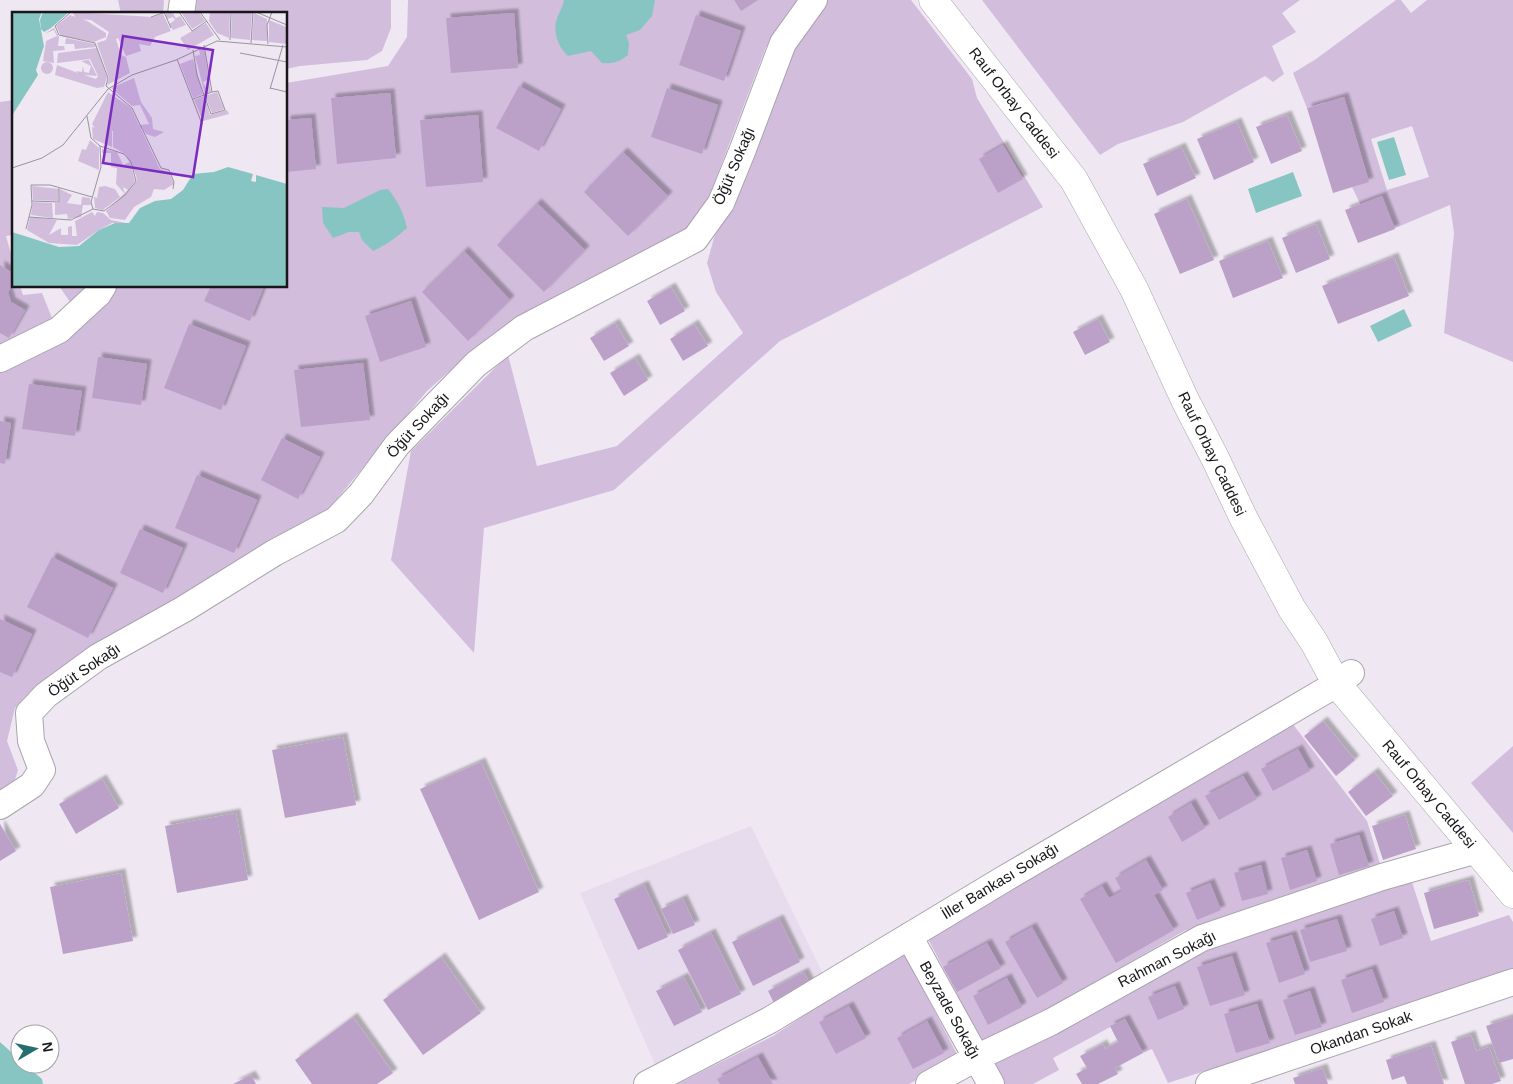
<svg xmlns="http://www.w3.org/2000/svg" width="1513" height="1084" font-family="Arial,sans-serif">
<style>
.built{fill:#e7dced}
.green{fill:#d2bddd;fill-rule:evenodd}
.water{fill:#87c5c2}
.building{fill:#bba1c8;filter:url(#shadow)}
.lines{fill:none;stroke-linecap:round;stroke-linejoin:round}
.minor-casing{stroke:#aaa4ae;stroke-width:28}
.tertiary-casing{stroke:#aaa4ae;stroke-width:29}
.minor{stroke:#fff;stroke-width:26}
.tertiary{stroke:#fff;stroke-width:28}
.labels{text-anchor:middle;stroke-width:4.5;stroke-linejoin:round;paint-order:stroke}
.street-label{font-size:15px;fill:#181619;stroke:#fff}
.inset-road{fill:none;stroke:#99949c;stroke-width:1}
.view{fill:#7b2cbf;fill-opacity:0.15;stroke:#7b2cbf;stroke-width:2.5}
.inset-edge{fill:none;stroke:#181619;stroke-width:2.5}
</style>
<defs>
<filter id="shadow"><feDropShadow dx="4.5" dy="-4.5" stdDeviation="1" flood-color="#0004"/></filter>
</defs>
<rect width="100%" height="100%" fill="#efe8f3"/>
<path class="built" d="M751 826 826 980 657 1069 580 893Z"/>
<path class="green" d="M118 0H164L163 14H121Z
M197 0H391V28L382 51 367 60 300 66 286 69V14H195Z
M408 0H801L766 47 706 205 689 230 473 350 427 391 326 512 39 685 15 708 7 741 18 770 13 786 0 795V366L116 286H286V83L388 66 407 37Z
M825 0H911L972 79 977 98 1043 207 780 341 614 490 484 528 474 653 391 560 411 451 508 355 537 466 617 446 743 333 716 292 707 263 714 238 737 188 789 54Z
M982 0H1300L1282 13 1296 32 1272 46 1284 74 1273 82 1265 76 1183 122 1118 144 1100 155Z
M1396 0H1401L1411 13 1427 0H1513V362L1444 333 1454 233 1450 205 1376 236 1352 187 1325 102 1307 108 1293 73 1316 59ZM1412 126 1429 177 1387 190 1371 139Z
M14 100V235L6 236 14 264V286H20L23 295 42 293 54 323 0 348V102Z
M59 286H88L70 302Z
M1292 723 1367 821 1381 867 1184 931 984 1046 927 937Z
M1513 746V833L1471 783Z
M1411 879 1431 941 1509 915 1513 922V971L1168 1083 1152 1049 1143 1053 1125 1019 1053 1058 1059 1070 1033 1084H1003L992 1065 1206 948Z
M903 951 959 1058 909 1084H677L773 1036Z"/>
<path class="water" d="M564 0H655L652 16 640 30 626 35 629 43 628 55C619 62 613 64 602 63L591 51 568 56C559 48 552 32 557 19 559 12 563 7 564 0Z
M1394 137 1406 175 1389 180 1377 142Z
M1293 172 1302 196 1256 213 1248 189Z
M388 189C398 201 404 214 407 228 396 238 386 245 373 251L362 240 359 232H349L333 238 323 223 322 207 344 208 380 190Z
M1404 309 1412 326 1378 342 1370 326Z
M0 1042 20 1060V1064H24L42 1079 43 1084H0Z"/>
<path class="building" d="M734 0H758L741 11Z
M514 13 518 68 451 73 446 18Z
M696 15 741 31 724 81 679 65Z
M519 86 561 109 539 151 496 128Z
M667 88 718 105 702 154 651 137Z
M390 93 396 158 337 164 331 98Z
M1344 97 1369 182 1333 193 1307 108Z
M478 115 483 182 426 187 420 120Z
M1287 115 1302 151 1271 164 1256 127Z
M311 118 316 169 286 172V120Z
M1237 122 1254 162 1214 180 1197 139Z
M1003 145 1023 179 998 193 979 159Z
M1181 147 1196 178 1157 196 1143 164Z
M623 152 668 196 628 236 584 192Z
M1382 196 1395 229 1358 243 1345 210Z
M1187 199 1214 260 1180 274 1154 214Z
M537 203 585 250 544 292 497 245Z
M1316 224 1330 259 1296 273 1282 238Z
M1268 241 1283 278 1233 298 1219 261Z
M464 251 510 300 468 341 422 292Z
M1394 257 1409 296 1338 324 1322 286Z
M0 265 14 274V282L8 292 11 302 25 310 9 338 0 333Z
M211 286H264L250 321 204 301Z
M671 287 685 311 660 325 647 301Z
M411 301 426 347 380 362 365 316Z
M1098 319 1110 342 1085 355 1073 332Z
M615 323 629 346 604 361 590 338Z
M189 324 246 346 221 410 164 388Z
M694 324 708 346 683 361 670 339Z
M98 357 147 364 141 405 92 398Z
M635 358 648 380 624 396 610 373Z
M363 363 370 420 301 427 294 370Z
M29 384 82 391 75 436 22 429Z
M0 421 11 423 5 464 0 463Z
M282 438 320 457 298 499 261 480Z
M197 475 257 500 234 553 175 528Z
M140 529 183 548 163 593 120 573Z
M52 557 113 588 88 638 27 607Z
M0 619 32 634 12 677 0 672Z
M1323 721 1355 760 1336 776 1304 736Z
M343 737 356 805 285 818 272 750Z
M1298 749 1310 771 1273 791 1261 769Z
M481 762 539 892 479 920 420 789Z
M1374 772 1393 796 1366 816 1348 792Z
M1243 776 1257 799 1219 820 1205 796Z
M102 779 119 808 76 834 59 804Z
M1191 803 1205 828 1182 842 1168 817Z
M236 813 248 880 177 893 165 826Z
M1405 815 1416 849 1383 860 1372 826Z
M0 824 16 851 0 861Z
M1359 835 1369 866 1339 875 1330 844Z
M1307 850 1317 881 1290 890 1281 858Z
M1146 860 1163 890 1154 895 1174 930 1116 963 1080 899 1102 886 1109 898 1122 891 1115 878Z
M1261 865 1268 894 1242 901 1234 873Z
M121 873 133 941 63 954 50 887Z
M1469 880 1479 916 1434 929 1424 893Z
M1210 883 1221 910 1197 920 1186 893Z
M644 885 668 937 638 950 614 899Z
M683 899 695 925 673 934 661 909Z
M1394 911 1403 938 1380 946 1371 919Z
M779 919 800 962 753 986 732 942Z
M1337 919 1347 951 1310 962 1300 930Z
M1032 927 1063 983 1037 998 1005 942Z
M711 933 741 994 708 1010 678 950Z
M1292 935 1305 974 1279 983 1266 943Z
M987 943 1001 968 957 992 943 967Z
M1232 956 1245 995 1210 1006 1197 967Z
M441 957 481 1013 423 1055 383 1000Z
M1372 969 1384 1002 1352 1013 1341 980Z
M804 972 812 988 776 1007 768 991Z
M684 977 702 1012 674 1026 656 991Z
M1007 978 1022 1007 988 1025 973 996Z
M1175 986 1184 1009 1158 1020 1148 997Z
M1310 991 1322 1027 1295 1035 1283 1000Z
M1257 1004 1270 1043 1236 1053 1224 1014Z
M849 1006 866 1038 836 1054 819 1022Z
M353 1017 393 1073 377 1084H312L295 1060Z
M1513 1017V1059L1499 1063 1486 1026Z
M1125 1019 1143 1053 1115 1068 1118 1074 1098 1084H1082L1076 1074 1087 1068 1080 1056 1103 1044 1105 1049 1118 1042 1110 1026Z
M927 1021 944 1053 913 1069 897 1038Z
M1471 1035 1476 1051 1489 1047 1501 1081 1492 1084H1465L1451 1042Z
M1431 1045 1444 1084H1407L1404 1076 1392 1080 1386 1060Z
M758 1057 773 1084H720L717 1079Z
M1323 1068 1328 1084H1295L1293 1078Z
M251 1075 256 1084H233Z"/>
<g class="lines">
<defs>
<path id="minor" d="M181 14 183 0
M0 359 59 330 98 294 103 286
M0 806 32 785 42 770 31 741 29 713 46 695 98 657 184 609 274 553 336 520 361 494 397 445 476 364 524 328 695 239 721 203 743 149 783 43 814 0
M909 936 991 1084
M647 1084 770 1020 1004 879 1328 689 1351 673
M929 1084 976 1058 1051 1022 1202 938 1382 877 1477 850
M1209 1084 1513 982"/>
<path id="tertiary" d="M933 0 1074 180 1134 289 1185 400 1215 458 1244 519 1292 609 1314 642 1336 683 1513 894"/>
</defs>
<use href="#minor" class="minor-casing"/>
<use href="#tertiary" class="tertiary-casing"/>
<use href="#minor" class="minor"/>
<use href="#tertiary" class="tertiary"/>
</g>
<g class="labels">
<g class="street-label">
<text transform="translate(1014 103) rotate(52)" y="5">Rauf Orbay Caddesi</text>
<text transform="translate(734 166) rotate(-67)" y="5">Öğüt Sokağı</text>
<text transform="translate(418 425) rotate(-47)" y="5">Öğüt Sokağı</text>
<text transform="translate(1212 454) rotate(64)" y="5">Rauf Orbay Caddesi</text>
<text transform="translate(84 670) rotate(-34)" y="5">Öğüt Sokağı</text>
<text transform="translate(1429 794) rotate(50)" y="5">Rauf Orbay Caddesi</text>
<text transform="translate(1000 881) rotate(-31)" y="5">İller Bankası Sokağı</text>
<text transform="translate(1167 959) rotate(-27)" y="5">Rahman Sokağı</text>
<text transform="translate(950 1010) rotate(61)" y="5">Beyzade Sokağı</text>
<text transform="translate(1361 1033) rotate(-19)" y="5">Okandan Sokak</text>
</g>
</g>
<g transform="translate(12 12)">
<rect width="275" height="275" fill="#efe8f3"/>
<path d="M60 0 140 5 151 2 159 19 143 25 138 34 127 32 129 39 114 44 106 26 104 27 109 43 114 45 118 61 95 73 97 66 85 31 94 28 97 20 79 8 65 7ZM160 0 164 6 168 4 174 13 161 18 157 12 163 8 161 5 155 7 153 2ZM169 0H187L193 9 180 17ZM198 0H218L217 26 205 21 197 9ZM220 0H240L238 28 219 26ZM242 1 255 7V29L240 28ZM58 3 75 9 94 21V25L82 30 49 24 44 14ZM257 8 274 15 275 32 257 30ZM194 11 202 23 176 38 168 26ZM42 16 47 25 46 34H52L53 38 41 39 42 51 31 49 34 29 45 24 42 18 32 22ZM54 26 83 32 84 35 63 37 62 32H53ZM192 35 197 67 191 70 196 80 197 69 199 80 193 82 183 44 188 43 187 37ZM85 36 95 65 92 75 85 76 43 63 45 53 66 61 64 59 70 60 71 54 72 60 77 61 79 54 69 49 77 48 85 64 72 63 84 67 86 64 78 47 45 51 46 41ZM181 47 191 82 181 86 168 52ZM29 56a6 6 0 1 1 12 0a6 6 0 1 1-12 0ZM122 66 129 90 140 106 141 117 152 120 143 125 134 122 127 113 137 112 128 93 120 94 99 76ZM96 80 119 96 148 157 157 160 162 172 152 178 142 177 139 185 122 195 113 208 98 206 94 199 125 169 124 163 113 142 101 135V119L83 116 80 112ZM205 80 212 97 200 101 193 84ZM192 84 198 103 215 98 217 102 191 109 182 88ZM80 115 100 119V135L81 127ZM78 128 87 136V158L66 149 70 137 74 138ZM90 137 105 140 111 153 118 150 123 169 116 178 111 175 113 182 104 172 105 156 99 155V141H90ZM20 174 47 177 46 189 21 188ZM93 174 103 177 108 185 91 198 83 196 82 185 85 186 87 175ZM48 177 60 183 55 191 69 193 70 185 78 186 79 193H71L69 205 56 207 55 202 43 203V191H47ZM21 190 40 191 41 206 19 203ZM80 200 83 204 85 200 91 201 99 208 114 211H100L87 218 65 233 37 231 15 218 18 205 45 208 37 223 49 216V223H56V215L60 214V224H65L63 209Z" fill="#d2bddd"/>
<path d="M0 0H30L27 7 32 34 24 58 26 63 1 102ZM57 0 39 16 32 20 29 17 28 8 31 0ZM216 155 241 162 239 169 244 170V163L275 172V275H0V220L47 235 67 234 87 218 103 211H117L128 196 143 189 159 187 171 178 181 162 202 160Z" fill="#87c5c2"/>
<path class="inset-road" d="M59 0 43 14 47 23 83 31 96 66 94 74 120 96 149 156 157 158 162 170 161 177M152 0 159 16M167 0 180 19 195 9M188 0 208 28M244 0 275 13M139 5 154 0M218 28 219 0M239 31 241 0M256 32 255 13 260 0M192 33 200 80M228 41 275 50M165 47 190 112M258 76 275 80M258 77 271 33M181 87 192 83 200 80 206 79 213 98 199 102 192 83 185 63 181 38M75 104 79 126 88 134 112 142 119 150 124 169 113 183 92 199 81 197M0 156 30 146 51 133 96 77 120 63 164 48 205 29 275 35M20 189 47 190V176M17 205 59 208 81 197 79 190 89 155 88 134M14 217 20 193 19 173H38L80 185"/>
<path class="view" d="M111 24 201 38 181 165 91 151Z"/>
<rect width="275" height="275" class="inset-edge"/>
</g>
<g transform="translate(35 1049) rotate(81)"><circle r="24" fill="#ffffff" stroke="#a3a2a3"/>
<path d="M0-4L9 19L0 12L-9 19Z" fill="#246f6d"/>
<text y="-8" font-size="14" font-weight="bold" text-anchor="middle" fill="#181619">N</text>
</g>
</svg>
